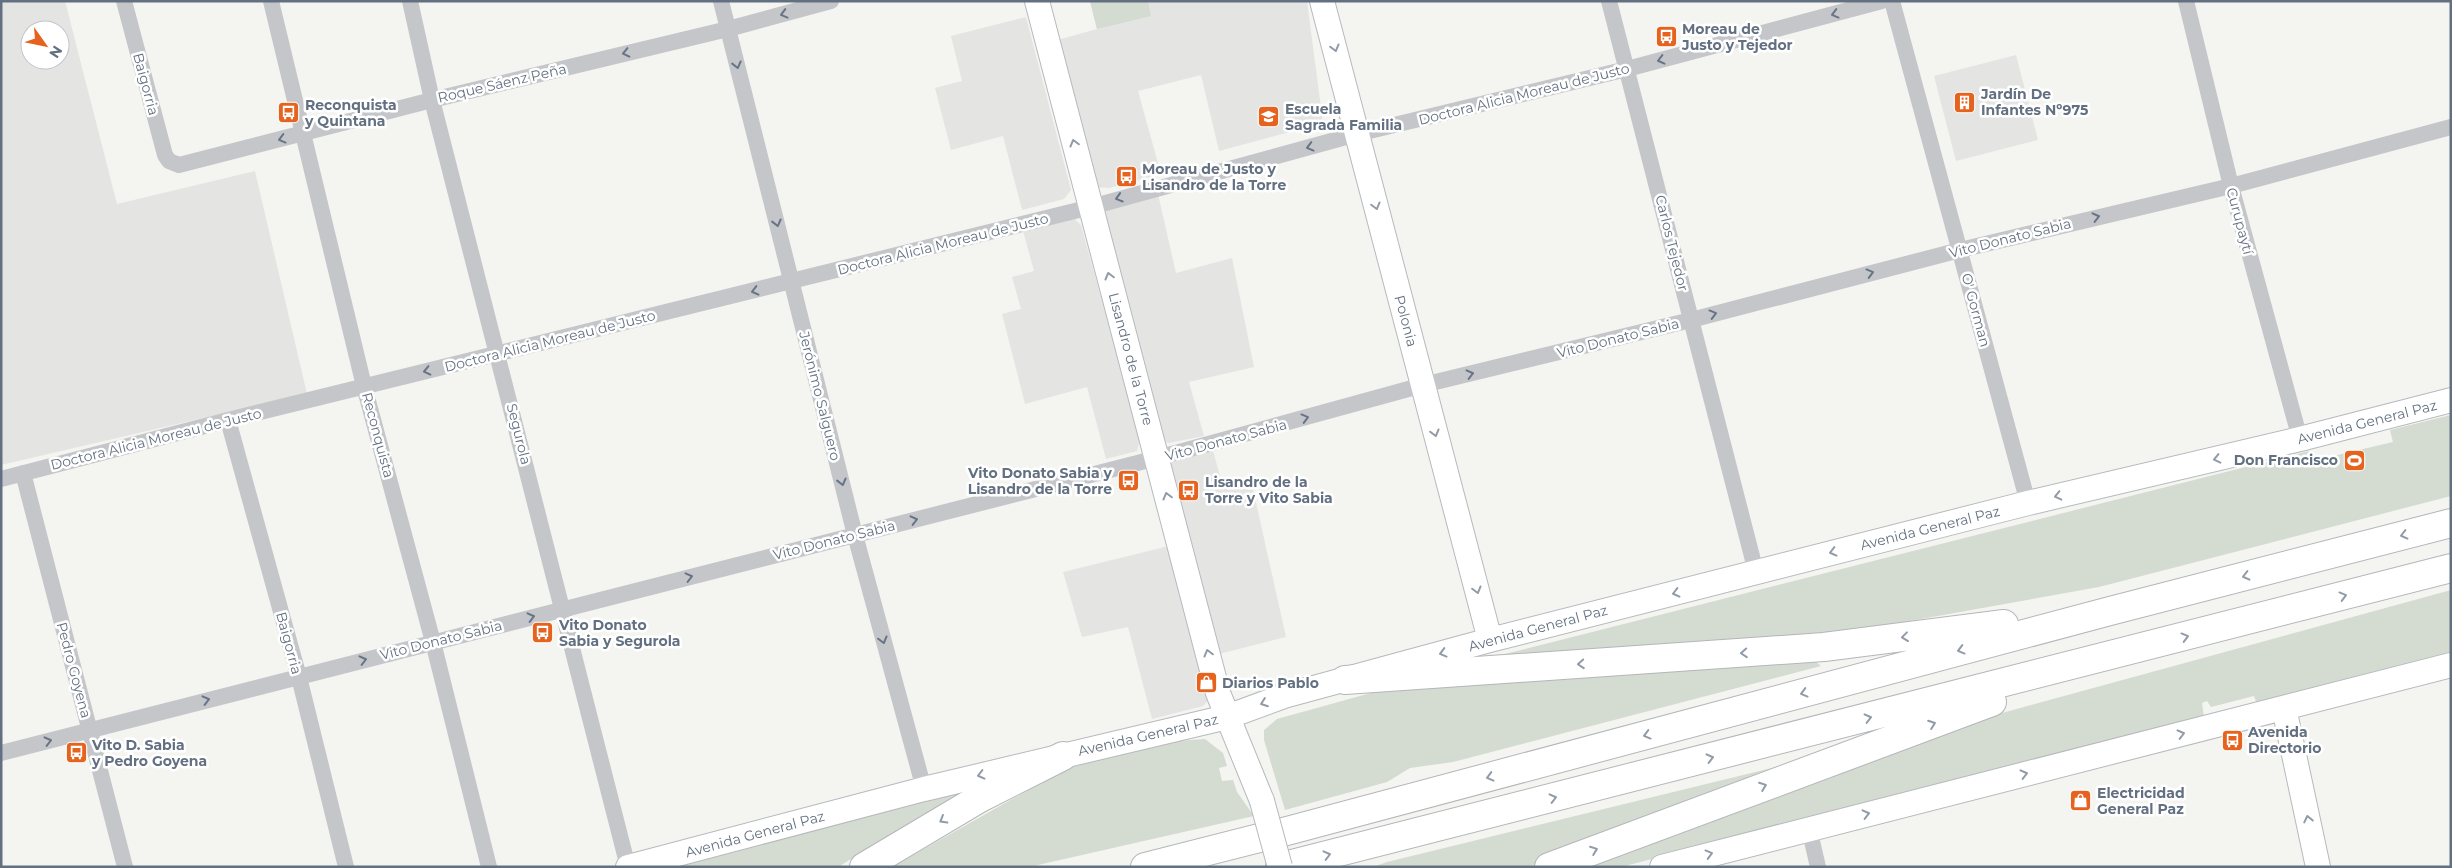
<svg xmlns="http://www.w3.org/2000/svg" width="2452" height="868" font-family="Montserrat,sans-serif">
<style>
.built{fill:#e4e5e3;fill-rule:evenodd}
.green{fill:#d4dbd1}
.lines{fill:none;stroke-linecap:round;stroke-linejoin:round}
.secondary-casing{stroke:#b6b9be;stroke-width:26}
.highway-casing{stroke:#b4b6ba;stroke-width:30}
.street{stroke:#c4c6ca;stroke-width:16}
.secondary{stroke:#fff;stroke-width:24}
.highway{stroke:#fff;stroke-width:28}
.secondary-bridge-casing{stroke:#b6b9be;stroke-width:26;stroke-linecap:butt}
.secondary-bridge{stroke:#fff;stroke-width:24}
.oneway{stroke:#677485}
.oneway2{stroke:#919ba7}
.labels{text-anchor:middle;stroke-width:5;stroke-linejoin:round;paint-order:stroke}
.poi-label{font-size:14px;font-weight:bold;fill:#627081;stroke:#fff;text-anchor:start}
.street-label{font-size:14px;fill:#627081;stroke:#fff}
</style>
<rect width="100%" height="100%" fill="#f4f4f0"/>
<path class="built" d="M1 1H65L117 204 255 171 307 394 1 465ZM30 30H60V60H30Z
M1090 1H1307L1323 123 1219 151 1201 75 1138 91 1161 174 1109 188 1095 187 1054 41 1097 29Z
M1026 17 1071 190 1064 199 1022 210 1003 136 951 150 935 88 962 81 951 36Z
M2016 55 2038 140 1956 161 1934 76Z
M1158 194 1176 273 1232 258 1254 367 1189 382 1204 436 1169 443 1163 441 1102 215 1105 211Z
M1075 219 1081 225 1140 439 1137 451 1106 459 1087 387 1025 404 1002 314 1021 309 1012 277 1034 271 1023 231Z
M1213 450 1223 488 1251 480 1286 637 1219 654 1170 463 1174 460Z
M1169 546 1209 700 1203 706 1152 719 1128 627 1082 637 1063 572Z"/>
<path class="green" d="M1090 1H1148L1151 16 1097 29Z
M2451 415V496L2099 587 1854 631 1485 659 2309 451 2312 461 2393 442 2390 430Z
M2451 590V653L2257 704 2254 696 2211 707 2207 701 2202 703 2204 717 1621 867H1580L1991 716Z
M1816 662 1821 666 1453 762 1410 768 1387 782 1285 810 1264 740V730L1277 719 1378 691 1726 666Z
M1205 739 1223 753 1227 766 1219 768 1222 781 1233 780 1237 792 1254 816 1029 867H892L1069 767 1177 741Z
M1841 751 1528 867H1373L1387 862Z
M967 788 838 867H661Z"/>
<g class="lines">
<defs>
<path id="secondary" d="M1037 1 1218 693 1262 801
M1322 1 1490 640
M2284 708 2318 867
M628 867 924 789 1227 717 1284 696 1490 640 2028 503 2300 439 2451 400
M1662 867 2451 665"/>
<path id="highway" d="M1345 680 1824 647 2004 624
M864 867 980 798 1063 756
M1145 867 1287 831 2110 611 2451 523
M1280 867 2451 568
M1549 867 1992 702"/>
</defs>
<use href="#secondary" class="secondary-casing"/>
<use href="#highway" class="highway-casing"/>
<path class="street" d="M124 1 165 155 169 161 179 165 432 100 728 29 831 1
M271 1 364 386 433 642 489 867
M410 1 432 100 628 867
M721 1 855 535 924 789
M1609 1 1756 572
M1892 1 2028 503
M2186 1 2231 186 2300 439
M228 420 299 677 346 867
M23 473 125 867
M1 479 228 420 1091 207 1357 134 1627 69 1882 1
M1 753 1157 458 1423 385 1691 320 1960 250 2231 186 2451 127
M1809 828 1818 867"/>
<use href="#secondary" class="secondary"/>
<use href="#highway" class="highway"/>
<defs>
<path id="secondary-bridge" d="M1262 801 1280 867"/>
</defs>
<use href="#secondary-bridge" class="secondary-bridge-casing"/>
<use href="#secondary-bridge" class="secondary-bridge"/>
</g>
<defs><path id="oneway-chevron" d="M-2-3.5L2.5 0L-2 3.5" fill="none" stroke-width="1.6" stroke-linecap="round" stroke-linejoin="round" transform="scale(1.25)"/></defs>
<g class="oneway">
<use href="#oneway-chevron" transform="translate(784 14) rotate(165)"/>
<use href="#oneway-chevron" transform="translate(1835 14) rotate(165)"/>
<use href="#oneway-chevron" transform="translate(626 53) rotate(167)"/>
<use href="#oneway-chevron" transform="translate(1661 60) rotate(166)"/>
<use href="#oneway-chevron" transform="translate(737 65) rotate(76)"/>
<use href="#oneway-chevron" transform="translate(282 139) rotate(165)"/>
<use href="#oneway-chevron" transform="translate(1310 147) rotate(165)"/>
<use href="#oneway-chevron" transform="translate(1119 198) rotate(163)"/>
<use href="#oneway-chevron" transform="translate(2096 217) rotate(-14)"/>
<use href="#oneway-chevron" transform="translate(777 223) rotate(76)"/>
<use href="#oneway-chevron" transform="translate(1870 273) rotate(-15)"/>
<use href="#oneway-chevron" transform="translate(755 291) rotate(166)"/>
<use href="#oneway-chevron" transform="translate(1713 314) rotate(-15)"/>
<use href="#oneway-chevron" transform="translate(427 371) rotate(167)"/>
<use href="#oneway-chevron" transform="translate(1470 374) rotate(-14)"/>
<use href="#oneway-chevron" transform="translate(1305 418) rotate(-15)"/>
<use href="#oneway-chevron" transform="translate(842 482) rotate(76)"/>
<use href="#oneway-chevron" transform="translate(914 520) rotate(-14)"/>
<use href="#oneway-chevron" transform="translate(689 577) rotate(-14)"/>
<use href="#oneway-chevron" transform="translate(531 617) rotate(-14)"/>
<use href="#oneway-chevron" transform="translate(883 640) rotate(75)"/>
<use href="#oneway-chevron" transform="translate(363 660) rotate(-14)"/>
<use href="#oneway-chevron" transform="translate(206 700) rotate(-14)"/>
<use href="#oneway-chevron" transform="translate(48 741) rotate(-14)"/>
</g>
<g class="oneway2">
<use href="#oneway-chevron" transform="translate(1335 48) rotate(75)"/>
<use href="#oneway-chevron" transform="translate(1074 143) rotate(-105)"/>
<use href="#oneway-chevron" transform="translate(1376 206) rotate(75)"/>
<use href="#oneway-chevron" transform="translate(1109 276) rotate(-105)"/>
<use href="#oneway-chevron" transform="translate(1435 433) rotate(75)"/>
<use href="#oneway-chevron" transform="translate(2217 459) rotate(167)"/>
<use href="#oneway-chevron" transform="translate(1167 496) rotate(-105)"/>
<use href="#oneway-chevron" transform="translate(2058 496) rotate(167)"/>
<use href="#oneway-chevron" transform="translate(2404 535) rotate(166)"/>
<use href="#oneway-chevron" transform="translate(1833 552) rotate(166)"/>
<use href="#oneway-chevron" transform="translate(2246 576) rotate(166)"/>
<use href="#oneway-chevron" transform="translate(1477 590) rotate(75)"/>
<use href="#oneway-chevron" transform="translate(1676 593) rotate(166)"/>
<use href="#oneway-chevron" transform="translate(2343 596) rotate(-15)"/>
<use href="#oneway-chevron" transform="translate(1905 637) rotate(173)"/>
<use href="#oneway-chevron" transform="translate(2185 637) rotate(-15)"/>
<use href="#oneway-chevron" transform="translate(1961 650) rotate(165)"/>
<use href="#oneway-chevron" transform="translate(1208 653) rotate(-105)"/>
<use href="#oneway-chevron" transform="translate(1443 653) rotate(165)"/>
<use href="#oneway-chevron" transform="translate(1744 653) rotate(176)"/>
<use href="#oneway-chevron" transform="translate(1581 664) rotate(176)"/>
<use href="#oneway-chevron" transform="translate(1804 693) rotate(165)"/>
<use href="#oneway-chevron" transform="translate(1264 703) rotate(160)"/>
<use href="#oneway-chevron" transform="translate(1868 718) rotate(-14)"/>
<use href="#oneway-chevron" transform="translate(1932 724) rotate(-20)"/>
<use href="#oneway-chevron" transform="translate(2181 734) rotate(-14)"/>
<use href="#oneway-chevron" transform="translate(1647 735) rotate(165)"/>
<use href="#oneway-chevron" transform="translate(1710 758) rotate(-14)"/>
<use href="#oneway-chevron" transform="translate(2024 774) rotate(-14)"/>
<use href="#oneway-chevron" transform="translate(981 775) rotate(166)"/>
<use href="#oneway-chevron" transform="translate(1490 777) rotate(165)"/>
<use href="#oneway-chevron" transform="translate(1763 786) rotate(-21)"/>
<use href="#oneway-chevron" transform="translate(1553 798) rotate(-14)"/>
<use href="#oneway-chevron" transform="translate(1866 814) rotate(-14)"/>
<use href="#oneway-chevron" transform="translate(2308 819) rotate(-102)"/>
<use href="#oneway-chevron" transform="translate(943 820) rotate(150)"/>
<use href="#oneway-chevron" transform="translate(1594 850) rotate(-21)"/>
<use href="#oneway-chevron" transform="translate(1709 854) rotate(-15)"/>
<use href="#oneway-chevron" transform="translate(1327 855) rotate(-14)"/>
</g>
<defs>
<symbol id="bus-square" viewBox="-11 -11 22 22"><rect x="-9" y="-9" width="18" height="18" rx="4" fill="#e5631e" stroke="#fff"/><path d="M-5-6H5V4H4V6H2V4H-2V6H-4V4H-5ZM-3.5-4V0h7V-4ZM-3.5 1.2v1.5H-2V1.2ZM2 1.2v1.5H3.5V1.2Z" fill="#fff"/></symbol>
<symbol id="building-square" viewBox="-11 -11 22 22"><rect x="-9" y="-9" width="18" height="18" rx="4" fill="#e5631e" stroke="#fff"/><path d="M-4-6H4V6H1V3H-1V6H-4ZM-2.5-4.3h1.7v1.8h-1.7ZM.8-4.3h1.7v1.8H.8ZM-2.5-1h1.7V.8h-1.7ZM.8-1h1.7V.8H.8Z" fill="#fff"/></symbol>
<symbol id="school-square" viewBox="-11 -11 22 22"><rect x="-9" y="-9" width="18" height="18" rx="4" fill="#e5631e" stroke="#fff"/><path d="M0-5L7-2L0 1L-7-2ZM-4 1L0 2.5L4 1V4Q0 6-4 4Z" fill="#fff"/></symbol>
<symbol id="stadium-square" viewBox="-11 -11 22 22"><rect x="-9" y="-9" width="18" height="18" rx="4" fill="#e5631e" stroke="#fff"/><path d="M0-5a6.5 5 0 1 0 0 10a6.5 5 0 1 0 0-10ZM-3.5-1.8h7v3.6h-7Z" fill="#fff"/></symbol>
<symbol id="shop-square" viewBox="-11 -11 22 22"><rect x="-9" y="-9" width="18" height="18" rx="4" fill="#e5631e" stroke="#fff"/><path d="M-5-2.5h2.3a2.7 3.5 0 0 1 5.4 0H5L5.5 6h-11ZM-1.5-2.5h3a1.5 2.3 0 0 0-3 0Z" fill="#fff"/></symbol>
</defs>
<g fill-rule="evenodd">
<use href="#bus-square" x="1654" y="24" width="25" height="25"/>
<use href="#building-square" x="1952" y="90" width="25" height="25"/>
<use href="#bus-square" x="276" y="100" width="25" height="25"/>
<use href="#school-square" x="1256" y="104" width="25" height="25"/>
<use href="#bus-square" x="1114" y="164" width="25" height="25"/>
<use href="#stadium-square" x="2342" y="448" width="25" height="25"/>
<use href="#bus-square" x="1116" y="468" width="25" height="25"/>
<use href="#bus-square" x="1176" y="478" width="25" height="25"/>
<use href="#bus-square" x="530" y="620" width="25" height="25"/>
<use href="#shop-square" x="1194" y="670" width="25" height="25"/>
<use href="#bus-square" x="2220" y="728" width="25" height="25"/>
<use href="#bus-square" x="64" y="740" width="25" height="25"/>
<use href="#shop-square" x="2068" y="788" width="25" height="25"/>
</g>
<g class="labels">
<g class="poi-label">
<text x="1682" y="34">Moreau de<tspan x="1682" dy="16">Justo y Tejedor</tspan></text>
<text x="1981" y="99">Jardín De<tspan x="1981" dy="16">Infantes Nº975</tspan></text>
<text x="305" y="110">Reconquista<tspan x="305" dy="16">y Quintana</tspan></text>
<text x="1285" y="114">Escuela<tspan x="1285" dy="16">Sagrada Familia</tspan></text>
<text x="1142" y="174">Moreau de Justo y<tspan x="1142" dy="16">Lisandro de la Torre</tspan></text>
<text x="2338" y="465" text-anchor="end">Don Francisco</text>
<text x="1112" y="478" text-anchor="end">Vito Donato Sabia y<tspan x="1112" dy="16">Lisandro de la Torre</tspan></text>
<text x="1205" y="487">Lisandro de la<tspan x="1205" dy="16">Torre y Vito Sabia</tspan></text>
<text x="559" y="630">Vito Donato<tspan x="559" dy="16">Sabia y Segurola</tspan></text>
<text x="1222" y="688">Diarios Pablo</text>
<text x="2248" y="737">Avenida<tspan x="2248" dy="16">Directorio</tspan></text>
<text x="92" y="750">Vito D. Sabia<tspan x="92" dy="16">y Pedro Goyena</tspan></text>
<text x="2097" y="798">Electricidad<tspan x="2097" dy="16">General Paz</tspan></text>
</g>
<g class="street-label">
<text transform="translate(502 83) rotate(-13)" y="5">Roque Sáenz Peña</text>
<text transform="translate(146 84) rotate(75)" y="5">Baigorria</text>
<text transform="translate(1524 94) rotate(-14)" y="5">Doctora Alicia Moreau de Justo</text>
<text transform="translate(2240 221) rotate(75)" y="5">Curupaytí</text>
<text transform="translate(2010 238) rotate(-14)" y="5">Vito Donato Sabia</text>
<text transform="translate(1672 243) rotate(76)" y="5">Carlos Tejedor</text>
<text transform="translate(943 244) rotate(-14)" y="5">Doctora Alicia Moreau de Justo</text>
<text transform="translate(1976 310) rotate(75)" y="5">O' Gorman</text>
<text transform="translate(1406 321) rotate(75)" y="5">Polonia</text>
<text transform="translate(1618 338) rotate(-14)" y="5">Vito Donato Sabia</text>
<text transform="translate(550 341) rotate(-14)" y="5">Doctora Alicia Moreau de Justo</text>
<text transform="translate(1131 359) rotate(75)" y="5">Lisandro de la Torre</text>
<text transform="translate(820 396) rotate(76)" y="5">Jerónimo Salguero</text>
<text transform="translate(2367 422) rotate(-14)" y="5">Avenida General Paz</text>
<text transform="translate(519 434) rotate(76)" y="5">Segurola</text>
<text transform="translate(378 435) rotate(75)" y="5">Reconquista</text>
<text transform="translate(156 439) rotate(-14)" y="5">Doctora Alicia Moreau de Justo</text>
<text transform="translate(1226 440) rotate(-15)" y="5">Vito Donato Sabia</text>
<text transform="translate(1930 528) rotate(-14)" y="5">Avenida General Paz</text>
<text transform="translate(834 540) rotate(-14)" y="5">Vito Donato Sabia</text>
<text transform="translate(1538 628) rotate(-15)" y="5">Avenida General Paz</text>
<text transform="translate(441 640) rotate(-14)" y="5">Vito Donato Sabia</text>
<text transform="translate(289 643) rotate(75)" y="5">Baigorria</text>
<text transform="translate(74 670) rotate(75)" y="5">Pedro Goyena</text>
<text transform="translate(1148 735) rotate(-13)" y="5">Avenida General Paz</text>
<text transform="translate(755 834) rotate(-15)" y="5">Avenida General Paz</text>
</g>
</g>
<rect width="2452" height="868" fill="none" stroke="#627081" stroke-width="5"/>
<g transform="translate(45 45) rotate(123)"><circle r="24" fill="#ffffff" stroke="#c0c6cd"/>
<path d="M0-4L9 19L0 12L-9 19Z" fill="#e5631e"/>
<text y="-8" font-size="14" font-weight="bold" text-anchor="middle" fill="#627081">N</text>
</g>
</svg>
